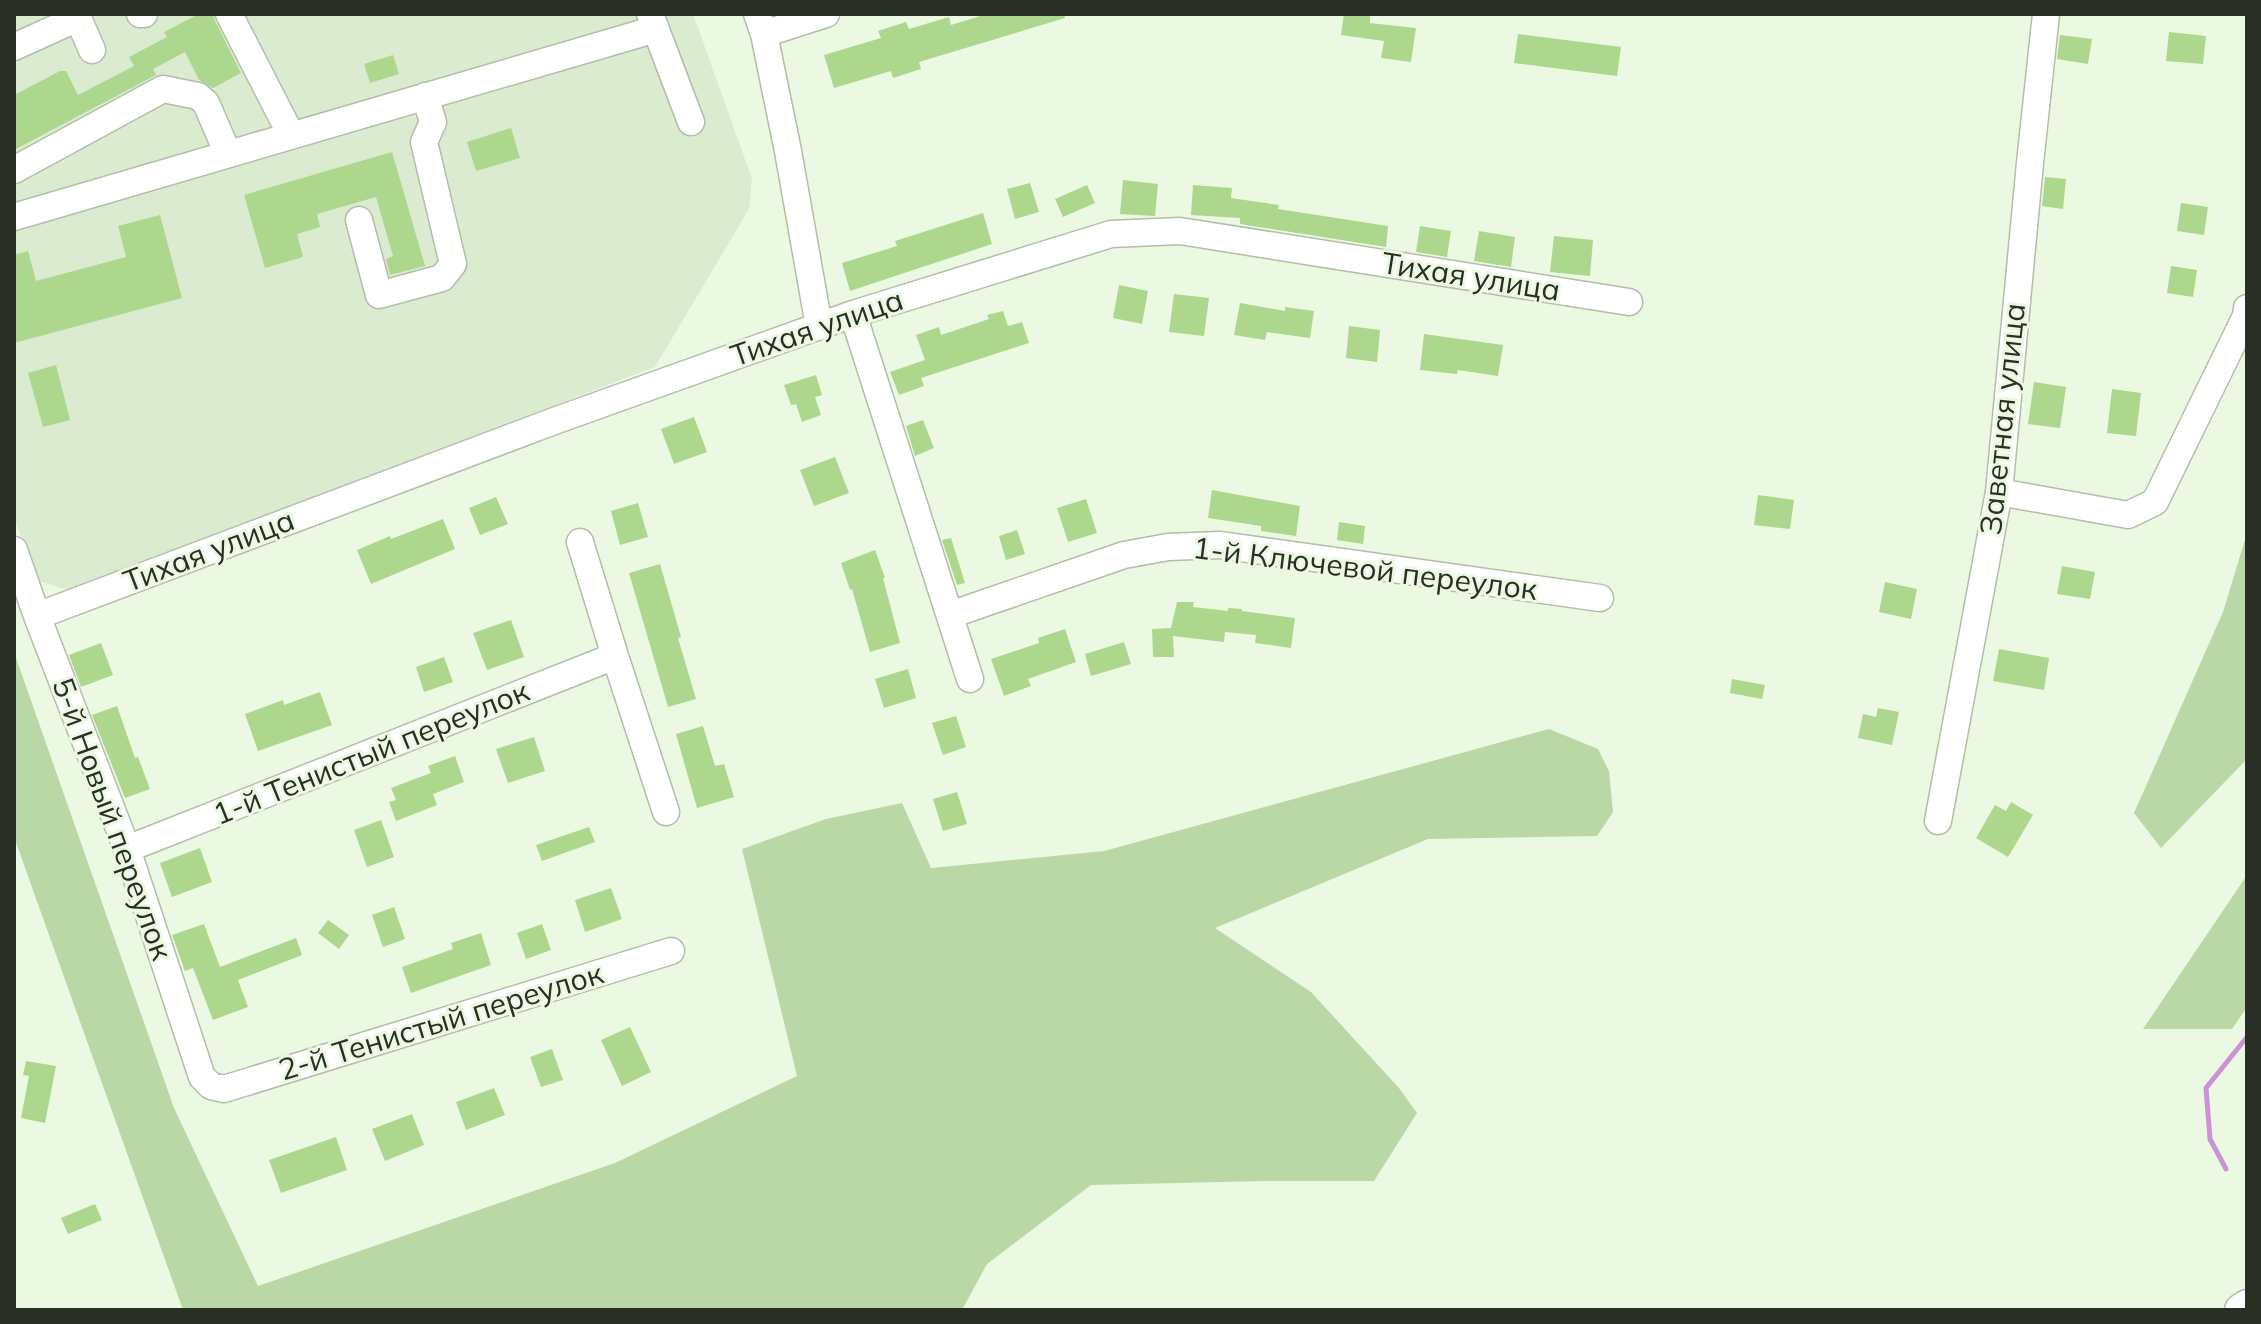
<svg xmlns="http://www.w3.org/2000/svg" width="2261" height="1324" font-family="Mulish,sans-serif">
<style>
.built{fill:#daebd0}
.green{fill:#bad8a5}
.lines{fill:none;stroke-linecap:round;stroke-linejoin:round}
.stream{stroke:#ca93d5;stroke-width:5}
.building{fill:#acd78c}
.minor-casing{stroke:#b2bea9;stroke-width:29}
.major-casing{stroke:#b2bea9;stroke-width:35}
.minor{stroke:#fff;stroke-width:26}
.major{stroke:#fff;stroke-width:32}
.labels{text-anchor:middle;stroke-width:6;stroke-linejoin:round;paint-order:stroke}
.street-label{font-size:30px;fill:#2a2f26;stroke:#ebf9e2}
</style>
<rect width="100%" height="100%" fill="#ebf9e2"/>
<path class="built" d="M14 14H693L752 179 749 209 655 367 67 590 36 580 14 517Z"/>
<path class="green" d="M2247 533V759L2161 848 2134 813 2223 612Z
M14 652 174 1108 258 1286 615 1163 797 1076 742 849 826 819 902 803 931 868 1104 851 1549 729 1598 749 1609 771 1613 812 1597 836 1428 839 1215 928 1311 992 1399 1088 1417 1113 1374 1181H1265L1091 1185 987 1264 962 1310H183L14 837Z
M2247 857V1007L2232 1029H2143L2245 878Z"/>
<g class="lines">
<path class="stream" d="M2226 1169 2210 1139 2206 1088 2247 1037"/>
</g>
<path class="building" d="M199 14H213L215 21 241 73 213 88 199 80 185 52 153 69 156 75 14 150V95L60 71H66L78 95 134 66 129 57 167 37 164 32Z
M987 14H1064L1065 18 919 62 921 69 893 78 891 71 834 88 824 55 881 38 878 31 906 22 909 29 949 17 951 25Z
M1344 14 1370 15V23L1416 28 1411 62 1381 58 1384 41 1341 35Z
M2169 32 2206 36 2203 64 2166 61Z
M1518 34 1621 47 1617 76 1514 63Z
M2060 35 2092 39 2088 64 2057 59Z
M393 55 399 74 370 83 364 64Z
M511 128 520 158 476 171 467 142Z
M392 152 425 266 390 275 386 259 393 256 376 197 317 214 320 227 297 234 303 257 265 268 244 195Z
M2045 177 2066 179 2063 209 2042 206Z
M1123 180 1158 184 1155 216 1120 214Z
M1030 183 1039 212 1015 219 1007 189Z
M1087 185 1095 203 1063 217 1055 199Z
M1193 185 1232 188 1231 198 1279 205 1278 209 1388 226 1386 247 1240 224V218L1191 215Z
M2181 203 2208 207 2204 235 2177 231Z
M983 213 992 244 850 291 842 263 897 246 895 241Z
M160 215 182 298 14 343V255L28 251 36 281 126 257 118 226Z
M1420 226 1451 231 1447 257 1416 252Z
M1479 231 1515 237 1511 267 1474 261Z
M1554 236 1593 240 1590 276 1550 272Z
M2171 266 2197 270 2193 297 2167 293Z
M1119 285 1148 291 1142 324 1113 318Z
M1174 294 1209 298 1204 336 1169 332Z
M1240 303 1285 311V307L1314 311 1310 338 1267 332 1265 340 1234 335Z
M1003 311 1008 326 1022 322 1029 343 921 378 924 386 899 395 890 372 925 360 916 335 939 327 941 335 989 319 987 315Z
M1349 326 1380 330 1377 362 1346 358Z
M1424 334 1503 345 1498 376 1458 370 1457 374 1420 370Z
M56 365 70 420 43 427 28 373Z
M816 375 822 395 815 397 821 415 802 422 796 404 791 405 784 385Z
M2034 382 2066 387 2060 428 2028 424Z
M2112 389 2141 393 2136 436 2107 433Z
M694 417 707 452 674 464 661 429Z
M923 420 934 448 915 456 906 426Z
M835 457 849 493 814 506 800 470Z
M1212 490 1300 506 1296 536 1261 531V526L1208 518Z
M1758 495 1794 500 1790 529 1754 525Z
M496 497 508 524 480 535 469 508Z
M1086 499 1097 533 1068 542 1057 508Z
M638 503 648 537 620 545 611 511Z
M443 519 455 549 371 584 357 550 390 536 391 539Z
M1339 522 1365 526 1363 544 1337 540Z
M1017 530 1025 554 1006 560 999 536Z
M951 538 965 583 957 585 942 540Z
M875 550 885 578H883L900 643 870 652 852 589 850 590 841 563Z
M660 564 681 637 678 638 696 699 668 707 629 573Z
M2062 566 2095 572 2090 599 2057 594Z
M1885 582 1917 589 1911 619 1879 612Z
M1177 602H1194L1193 607 1228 611V608L1242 609V611L1295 618 1291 648 1255 643 1256 635 1225 632 1224 642 1173 636 1174 657H1153L1152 629 1171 628Z
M511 620 524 657 487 670 473 633Z
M1065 629 1076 662 1028 679 1031 686 1004 696 991 659 1039 643 1038 638Z
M1124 642 1131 664 1091 676 1085 654Z
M101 643 113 675 81 687 69 655Z
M1999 649 2049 658 2044 690 1993 681Z
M444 657 453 682 424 692 416 667Z
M908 669 916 698 884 708 875 679Z
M1732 679 1765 685 1762 699 1730 693Z
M320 692 332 725 258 751 245 714 283 700 284 705Z
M117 706 135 758 138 757 150 789 125 798 92 715Z
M1878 708 1899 712 1892 745 1858 738 1863 714 1876 717Z
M956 716 966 747 943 755 932 723Z
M703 726 715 766 724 764 734 797 697 808 676 734Z
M534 737 545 771 508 783 496 749Z
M455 756 464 782 433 794 437 805 396 821 389 802 396 800 391 788 431 773 428 766Z
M957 792 967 824 943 831 933 799Z
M2011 802 2033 815 2008 857 1976 838 1995 805 2006 811Z
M381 820 394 857 367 867 354 830Z
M589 827 595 842 542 861 536 845Z
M200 848 212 882 172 897 160 863Z
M611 888 622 919 585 932 575 900Z
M394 907 405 939 383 947 372 915Z
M328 920 349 935 339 949 318 933Z
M204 924 220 967 296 938 302 955 238 980 248 1007 213 1020 193 968 185 971 172 935Z
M542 924 551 950 526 959 517 933Z
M481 933 491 965 411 993 402 967 453 949 451 943Z
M630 1027 651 1072 622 1086 601 1040Z
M552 1049 563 1080 541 1087 530 1057Z
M26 1061 56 1066 45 1123 21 1118 29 1076 23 1075Z
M494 1088 505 1115 466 1130 456 1102Z
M412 1114 424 1145 385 1161 372 1129Z
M336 1137 347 1170 281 1193 269 1160Z
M95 1204 102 1220 68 1234 61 1218Z"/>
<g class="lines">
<defs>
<path id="minor" d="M140 14H144
M229 14 291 135
M650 14 691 122
M757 14 764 34 788 151 819 326
M764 34 826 14
M14 47 78 18 92 50
M14 170 163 89 198 96 206 103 228 154
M14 217 656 29
M359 220 379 295 442 278 453 264 424 142 433 122 425 96
M853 314 970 679
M1999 492 2128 515 2155 502 2246 316 2247 308
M580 542 615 656 666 812
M14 550 37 616 127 849 202 1077 211 1086 224 1089 671 951
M950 615 1124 555 1168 547 1220 545 1600 598
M37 616 557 420 853 314 1111 234 1180 231 1629 302
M1938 821 1999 492 2030 163 2046 14
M127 849 615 656"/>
<path id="major" d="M2241 1310 2247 1306"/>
</defs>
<use href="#minor" class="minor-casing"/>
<use href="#major" class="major-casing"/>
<use href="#minor" class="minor"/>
<use href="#major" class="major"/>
</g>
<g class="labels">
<g class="street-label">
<text transform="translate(1471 277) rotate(9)" y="10">Тихая улица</text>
<text transform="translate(817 328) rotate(-19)" y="10">Тихая улица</text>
<text transform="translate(2003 419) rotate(-84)" y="10">Заветная улица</text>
<text transform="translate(209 551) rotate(-21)" y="10">Тихая улица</text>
<text transform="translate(1365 569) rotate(7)" y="10">1-й Ключевой переулок</text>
<text transform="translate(371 753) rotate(-22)" y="10">1-й Тенистый переулок</text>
<text transform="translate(112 819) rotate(70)" y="10">5-й Новый переулок</text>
<text transform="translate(441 1022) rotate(-17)" y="10">2-й Тенистый переулок</text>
</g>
</g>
<rect width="2261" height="1324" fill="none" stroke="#2a2f26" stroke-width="32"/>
</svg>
